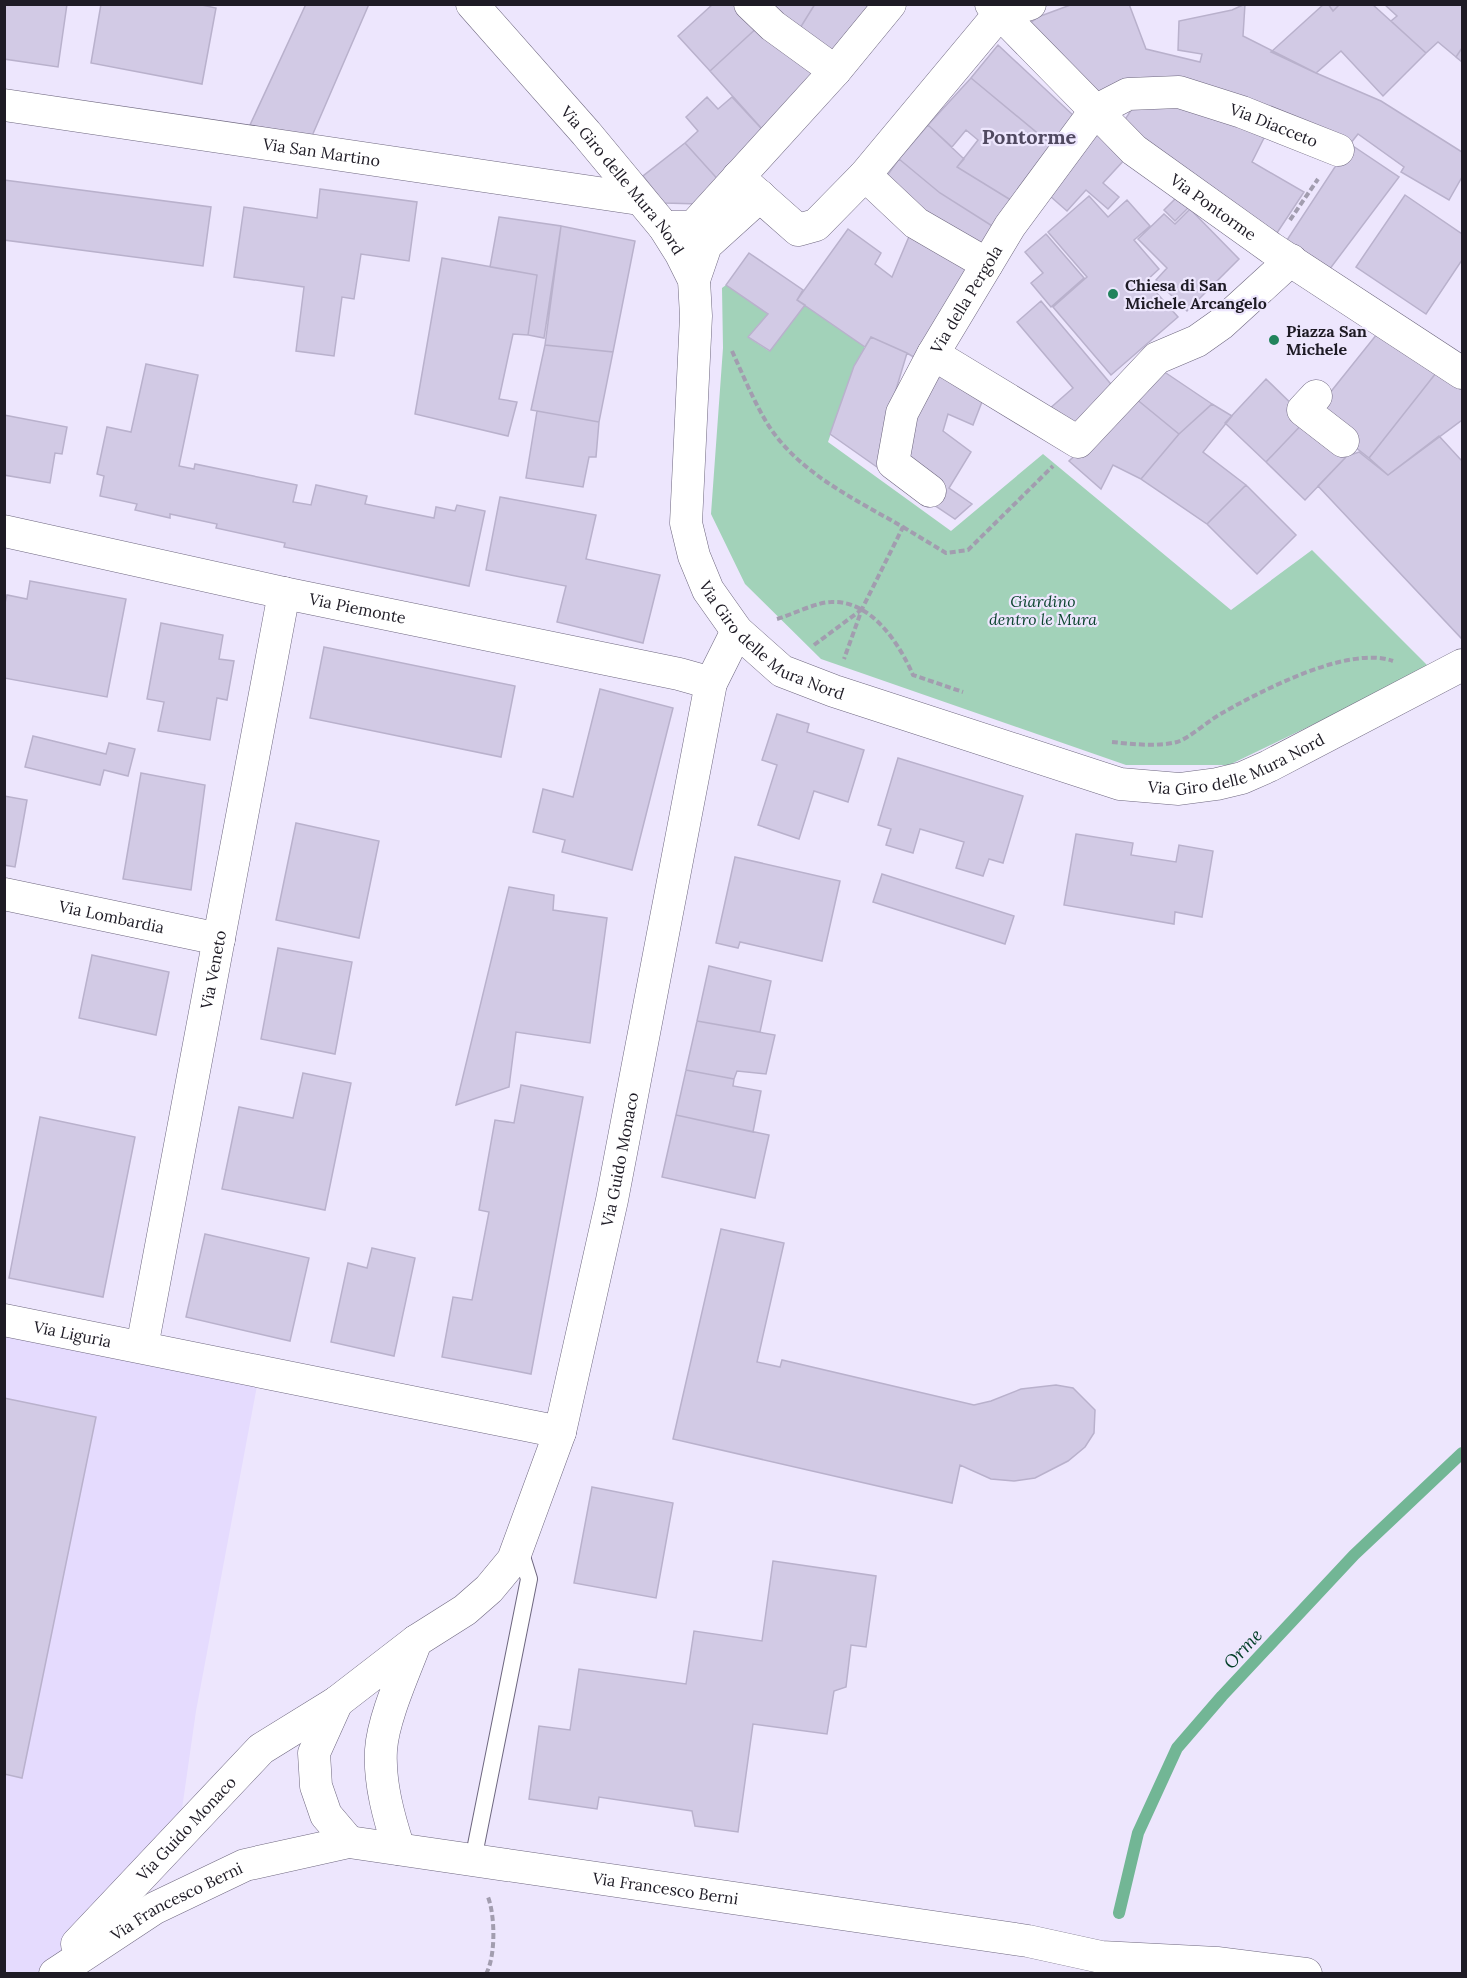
<svg xmlns="http://www.w3.org/2000/svg" width="1467" height="1978" font-family="Lora,serif">
<style>
.built{fill:#e5dbfe}
.green{fill:#a2d2b9}
.lines{fill:none;stroke-linecap:round;stroke-linejoin:round}
.stream{stroke:#72b695;stroke-width:12}
.building{fill:#d2cae5;stroke:#b9b1cc;stroke-width:1.5}
.lane-casing{stroke:#6e677f;stroke-width:18}
.street-casing{stroke:#6e677f;stroke-width:33}
.path{stroke:#a29daf;stroke-width:4;stroke-dasharray:6 3;stroke-linecap:butt}
.lane{stroke:#fff;stroke-width:16}
.street{stroke:#fff;stroke-width:32}
.poi-dot{fill:#21835c;stroke:#ede6fd;stroke-width:2}
.labels{text-anchor:middle;stroke-width:4.5;stroke-linejoin:round;paint-order:stroke}
.street-label{font-size:16px;fill:#1e1b25;stroke:#ede6fd}
.poi-label{font-size:16px;font-weight:bold;fill:#1e1b25;stroke:#ede6fd;text-anchor:start}
.park-label{font-size:16px;font-style:italic;fill:#0c452f;stroke:#ede6fd}
.water-label{font-size:18px;font-style:italic;fill:#05402a;stroke:#ede6fd}
.quarter-label{font-size:20px;font-weight:bold;fill:#504960;stroke:#ede6fd}
</style>
<rect width="100%" height="100%" fill="#ede6fd"/>
<path class="built" d="M4 1320 259 1375 196 1711 178 1837 50 1973H5Z"/>
<path class="green" d="M726 285 768 314 748 337 769 351 805 305 865 347 854 366 828 442 951 531 1043 454 1231 610 1312 550 1430 668 1229 765H1126L821 659 745 584 711 514 723 348 722 288Z"/>
<g class="lines">
<path class="stream" d="M1119 1913 1138 1833 1177 1748 1222 1696 1354 1555 1462 1453"/>
</g>
<path class="building" d="M4 4H67L58 67 4 59Z
M101 4H197L216 8 202 84 91 63Z
M306 4H369L312 136 250 125Z
M713 4H737L760 25 710 71 678 36Z
M775 4H815L797 33 769 13Z
M815 4H871L831 52 797 33Z
M1073 4H1129L1146 49 1200 62 1202 54 1178 50 1179 21 1232 10 1245 4 1243 36 1316 73 1381 101 1462 152V177L1449 200 1401 172 1404 167 1358 134 1350 144 1287 121 1101 94 1028 25 1038 17Z
M1324 4H1328L1333 11 1340 4H1372L1426 53 1383 96 1341 51 1316 73 1271 52Z
M1328 4H1340L1333 11Z
M1384 4H1462V48L1456 57 1438 42 1426 53 1391 21 1397 16Z
M760 25 821 79 771 139 710 71Z
M998 45 1075 117 1053 146 971 78Z
M1462 48V62L1456 57Z
M971 78 1053 146 1014 202 957 167 978 140 966 130 952 147 928 125Z
M707 97 718 109 732 97 771 139 722 184 685 143 698 131 686 117Z
M1135 104 1203 110 1269 128 1252 162 1304 192 1275 236 1117 132Z
M928 125 964 159 957 167 1014 202 997 229 940 193 899 159Z
M1095 130 1126 158 1103 183 1119 197 1108 209 1086 190 1067 211 1042 189Z
M685 143 722 184 700 204 664 203 643 176Z
M1350 144 1399 177 1329 270 1287 240Z
M899 159 940 193 997 229 980 255 882 183Z
M4 180 211 207 203 266 4 240Z
M320 189 417 202 409 261 361 254 354 299 342 297 334 356 296 351 304 287 234 277 244 207 317 218Z
M1179 195 1190 206 1175 221 1164 210Z
M1405 195 1462 234V260L1426 314 1356 267Z
M1089 196 1108 217 1127 200 1150 226 1134 240 1159 269 1146 281 1178 317 1111 375 1053 307 1087 277 1048 232Z
M1190 209 1239 259 1187 311 1156 280 1167 268 1138 239 1164 214 1175 224Z
M499 217 561 226 544 338 528 335 537 275 490 267Z
M561 226 635 241 613 352 545 345Z
M913 227 972 260 920 361 907 353 871 337 865 347 797 300 848 229 881 253 875 264 892 277Z
M1046 234 1084 278 1051 307 1031 283 1043 273 1025 252Z
M749 253 803 290 797 300 805 305 770 351 748 337 768 314 726 285Z
M442 258 537 275 528 335 513 334 499 399 517 402 508 436 415 414Z
M1041 301 1115 389 1066 431 1048 410 1073 388 1017 322Z
M1381 329 1436 373 1369 458 1313 414Z
M871 337 907 353 889 413 884 472 830 434 854 366Z
M545 345 613 352 599 422 531 410Z
M146 364 198 375 179 466 194 469 195 464 297 485 293 502 311 505 316 485 367 496 365 504 434 518 436 507 455 511 457 505 485 511 469 586 284 547 285 543 216 528 217 524 170 514V518L135 510 137 504 100 496 104 476 97 474 107 427 131 432Z
M935 366 985 394 973 425 948 414 943 431 971 452 949 488 972 504 955 519 931 503 906 463 916 415Z
M1160 369 1212 404 1179 434 1135 398Z
M1436 373 1462 389V420L1388 475 1369 458Z
M1266 379 1307 419 1266 462 1225 423Z
M1135 398 1179 434 1141 479 1113 465 1101 489 1069 461Z
M1212 404 1232 416 1203 452 1246 485 1207 524 1141 479 1179 434Z
M537 411 599 422 596 457H589L583 487 526 478Z
M4 415 67 427 62 454 55 453 50 483 4 475Z
M1307 419 1347 456 1305 500 1266 462Z
M1439 436 1462 461V639L1318 486 1347 456 1359 452 1388 475Z
M1246 485 1296 535 1257 574 1207 524Z
M500 497 596 515 586 559 660 575 643 643 557 622 566 586 486 570Z
M30 581 126 599 107 697 4 678V607L7 595 27 599Z
M161 623 223 635 219 659 234 661 227 700 217 698 210 740 158 731 164 702 147 699Z
M324 647 515 686 501 757 310 718Z
M600 689 673 708 632 870 562 852 565 840 533 832 543 789 573 797Z
M777 714 809 724 807 732 864 750 848 802 814 791 799 839 758 825 777 765 762 760Z
M33 736 106 754 109 743 135 749 128 776 104 770 100 785 25 767Z
M898 758 1023 796 1003 863 989 859 983 876 956 868 964 842 920 829 913 853 886 845 891 829 878 825Z
M141 773 205 785 191 890 123 879Z
M4 796 27 800 15 867 4 865Z
M296 823 379 841 359 938 276 920Z
M1076 834 1133 843 1131 855 1176 862 1179 845 1213 851 1202 917 1175 912 1174 924 1064 905Z
M735 857 840 881 822 961 740 942 738 948 716 943Z
M882 874 1014 916 1005 944 873 902Z
M509 887 554 895 553 910 607 918 590 1043 516 1032 509 1087 456 1105Z
M278 948 352 962 335 1054 261 1039Z
M92 955 169 972 156 1035 79 1018Z
M709 966 771 981 760 1032 697 1021Z
M697 1021 775 1035 766 1074 737 1071 734 1079 686 1070Z
M686 1070 734 1079 733 1086 761 1091 753 1132 676 1115Z
M303 1073 351 1083 325 1210 222 1189 239 1107 293 1118Z
M521 1085 583 1097 531 1374 442 1357 453 1297 472 1300 489 1212 479 1210 495 1120 514 1123Z
M676 1115 769 1135 755 1198 662 1177Z
M40 1117 135 1137 103 1297 9 1278Z
M721 1229 784 1243 757 1362 780 1367 782 1360 974 1405 991 1401 1021 1389 1056 1385 1073 1388 1095 1410 1094 1433 1085 1447 1068 1461 1035 1478 1014 1481 991 1479 960 1465 952 1503 673 1439Z
M205 1234 309 1258 290 1341 186 1317Z
M372 1248 415 1258 394 1356 331 1342 348 1263 367 1268Z
M4 1398 96 1417 22 1778 4 1774Z
M592 1487 673 1503 656 1598 574 1583Z
M773 1561 876 1576 866 1647 851 1645 846 1687 834 1691 827 1734 753 1724 738 1832 695 1826 692 1811 599 1797 597 1809 529 1799 539 1726 570 1730 579 1669 686 1684 694 1631 762 1641Z"/>
<g class="lines">
<defs>
<path id="lane" d="M473 1860 529 1579 519 1547"/>
<g id="street">
<path id="s1" d="M472 4 586 133 664 227 681 254 694 280 696 316 686 523 694 556 708 590 737 631 782 671 834 691 1120 784 1179 789 1217 784 1242 778 1269 766 1462 665"/>
<path d="M750 4 773 26 835 71"/>
<path id="s2" d="M991 4 1134 150 1271 248 1462 373"/>
<path id="s3" d="M4 105 639 199"/>
<path d="M865 175 916 223 987 264"/>
<path d="M738 177 798 230 816 225 865 175 1000 13 1030 4"/>
<path d="M664 227H693L835 71 890 4"/>
<path d="M694 280 706 245 760 196"/>
<path d="M933 354 1078 442 1157 358 1197 341 1221 324 1291 260"/>
<path d="M1316 396 1303 410 1343 441"/>
<path id="s4" d="M930 491 893 463 902 413 933 354 1010 226 1095 111 1128 94 1179 92 1242 112 1338 150"/>
<path id="s5" d="M4 531 284 593 679 674 711 683"/>
<path id="s6" d="M4 894 219 939"/>
<path id="s7" d="M4 1320 560 1432"/>
<path id="s8" d="M142 1347 284 593"/>
<path id="s9" d="M416 1641 465 1610 489 1589 513 1560 560 1432 612 1200 711 683 737 631"/>
<path d="M337 1702 314 1753 316 1786 326 1815 349 1842"/>
<path id="s10" d="M77 1944 261 1749 337 1702 416 1641C405 1671 383 1718 381 1750 379 1783 389 1818 399 1849"/>
<path id="s11" d="M55 1974 155 1908 245 1865 349 1842 1028 1941 1101 1957 1217 1963 1306 1974"/>
</g>
</defs>
<use href="#lane" class="lane-casing"/>
<use href="#street" class="street-casing"/>
<path class="path" d="M1290 220 1318 179
M732 351C742 373 752 397 764 418 794 471 853 498 903 527L862 609 844 659
M903 527 946 553 968 550 1053 466
M777 619C791 615 817 602 831 602 871 600 899 643 913 675L963 692
M814 645 861 610
M1112 742C1132 744 1157 747 1177 742 1190 738 1210 719 1224 712 1263 690 1349 645 1393 661
M486 1974C496 1956 495 1915 488 1897"/>
<use href="#lane" class="lane"/>
<use href="#street" class="street"/>
</g>
<g class="poi-dot">
<circle cx="1113" cy="294" r="6"/>
<circle cx="1274" cy="340" r="6"/>
</g>
<g class="labels">
<g class="street-label">
<text dy="6" stroke="none"><textPath href="#s4" startOffset="645">Via Diacceto</textPath></text>
<text dy="6" stroke="none"><textPath href="#s3" startOffset="321">Via San Martino</textPath></text>
<text dy="6" stroke="none"><textPath href="#s1" startOffset="232">Via Giro delle Mura Nord</textPath></text>
<text dy="6" stroke="none"><textPath href="#s2" startOffset="302">Via Pontorme</textPath></text>
<text dy="6" stroke="none"><textPath href="#s4" startOffset="228">Via della Pergola</textPath></text>
<text dy="6" stroke="none"><textPath href="#s5" startOffset="362">Via Piemonte</textPath></text>
<text dy="6" stroke="none"><textPath href="#s1" startOffset="753">Via Giro delle Mura Nord</textPath></text>
<text dy="6" stroke="none"><textPath href="#s1" startOffset="1257">Via Giro delle Mura Nord</textPath></text>
<text dy="6" stroke="none"><textPath href="#s6" startOffset="110">Via Lombardia</textPath></text>
<text dy="6" stroke="none"><textPath href="#s8" startOffset="384">Via Veneto</textPath></text>
<text dy="6" stroke="none"><textPath href="#s9" startOffset="543">Via Guido Monaco</textPath></text>
<text dy="6" stroke="none"><textPath href="#s7" startOffset="70">Via Liguria</textPath></text>
<text dy="6" stroke="none"><textPath href="#s10" startOffset="159">Via Guido Monaco</textPath></text>
<text dy="6" stroke="none"><textPath href="#s11" startOffset="646">Via Francesco Berni</textPath></text>
<text dy="6" stroke="none"><textPath href="#s11" startOffset="142">Via Francesco Berni</textPath></text>
</g>
<g class="poi-label">
<text x="1125" y="291">Chiesa di San<tspan x="1125" dy="18">Michele Arcangelo</tspan></text>
<text x="1286" y="337">Piazza San<tspan x="1286" dy="18">Michele</tspan></text>
</g>
<g class="park-label">
<text x="1043" y="607">Giardino<tspan x="1043" dy="18">dentro le Mura</tspan></text>
</g>
<g class="water-label">
<text transform="translate(1243 1649) rotate(-47)" y="6">Orme</text>
</g>
<g class="quarter-label">
<text x="1029" y="144">Pontorme</text>
</g>
</g>
<rect width="1467" height="1978" fill="none" stroke="#1e1b25" stroke-width="12"/>
</svg>
